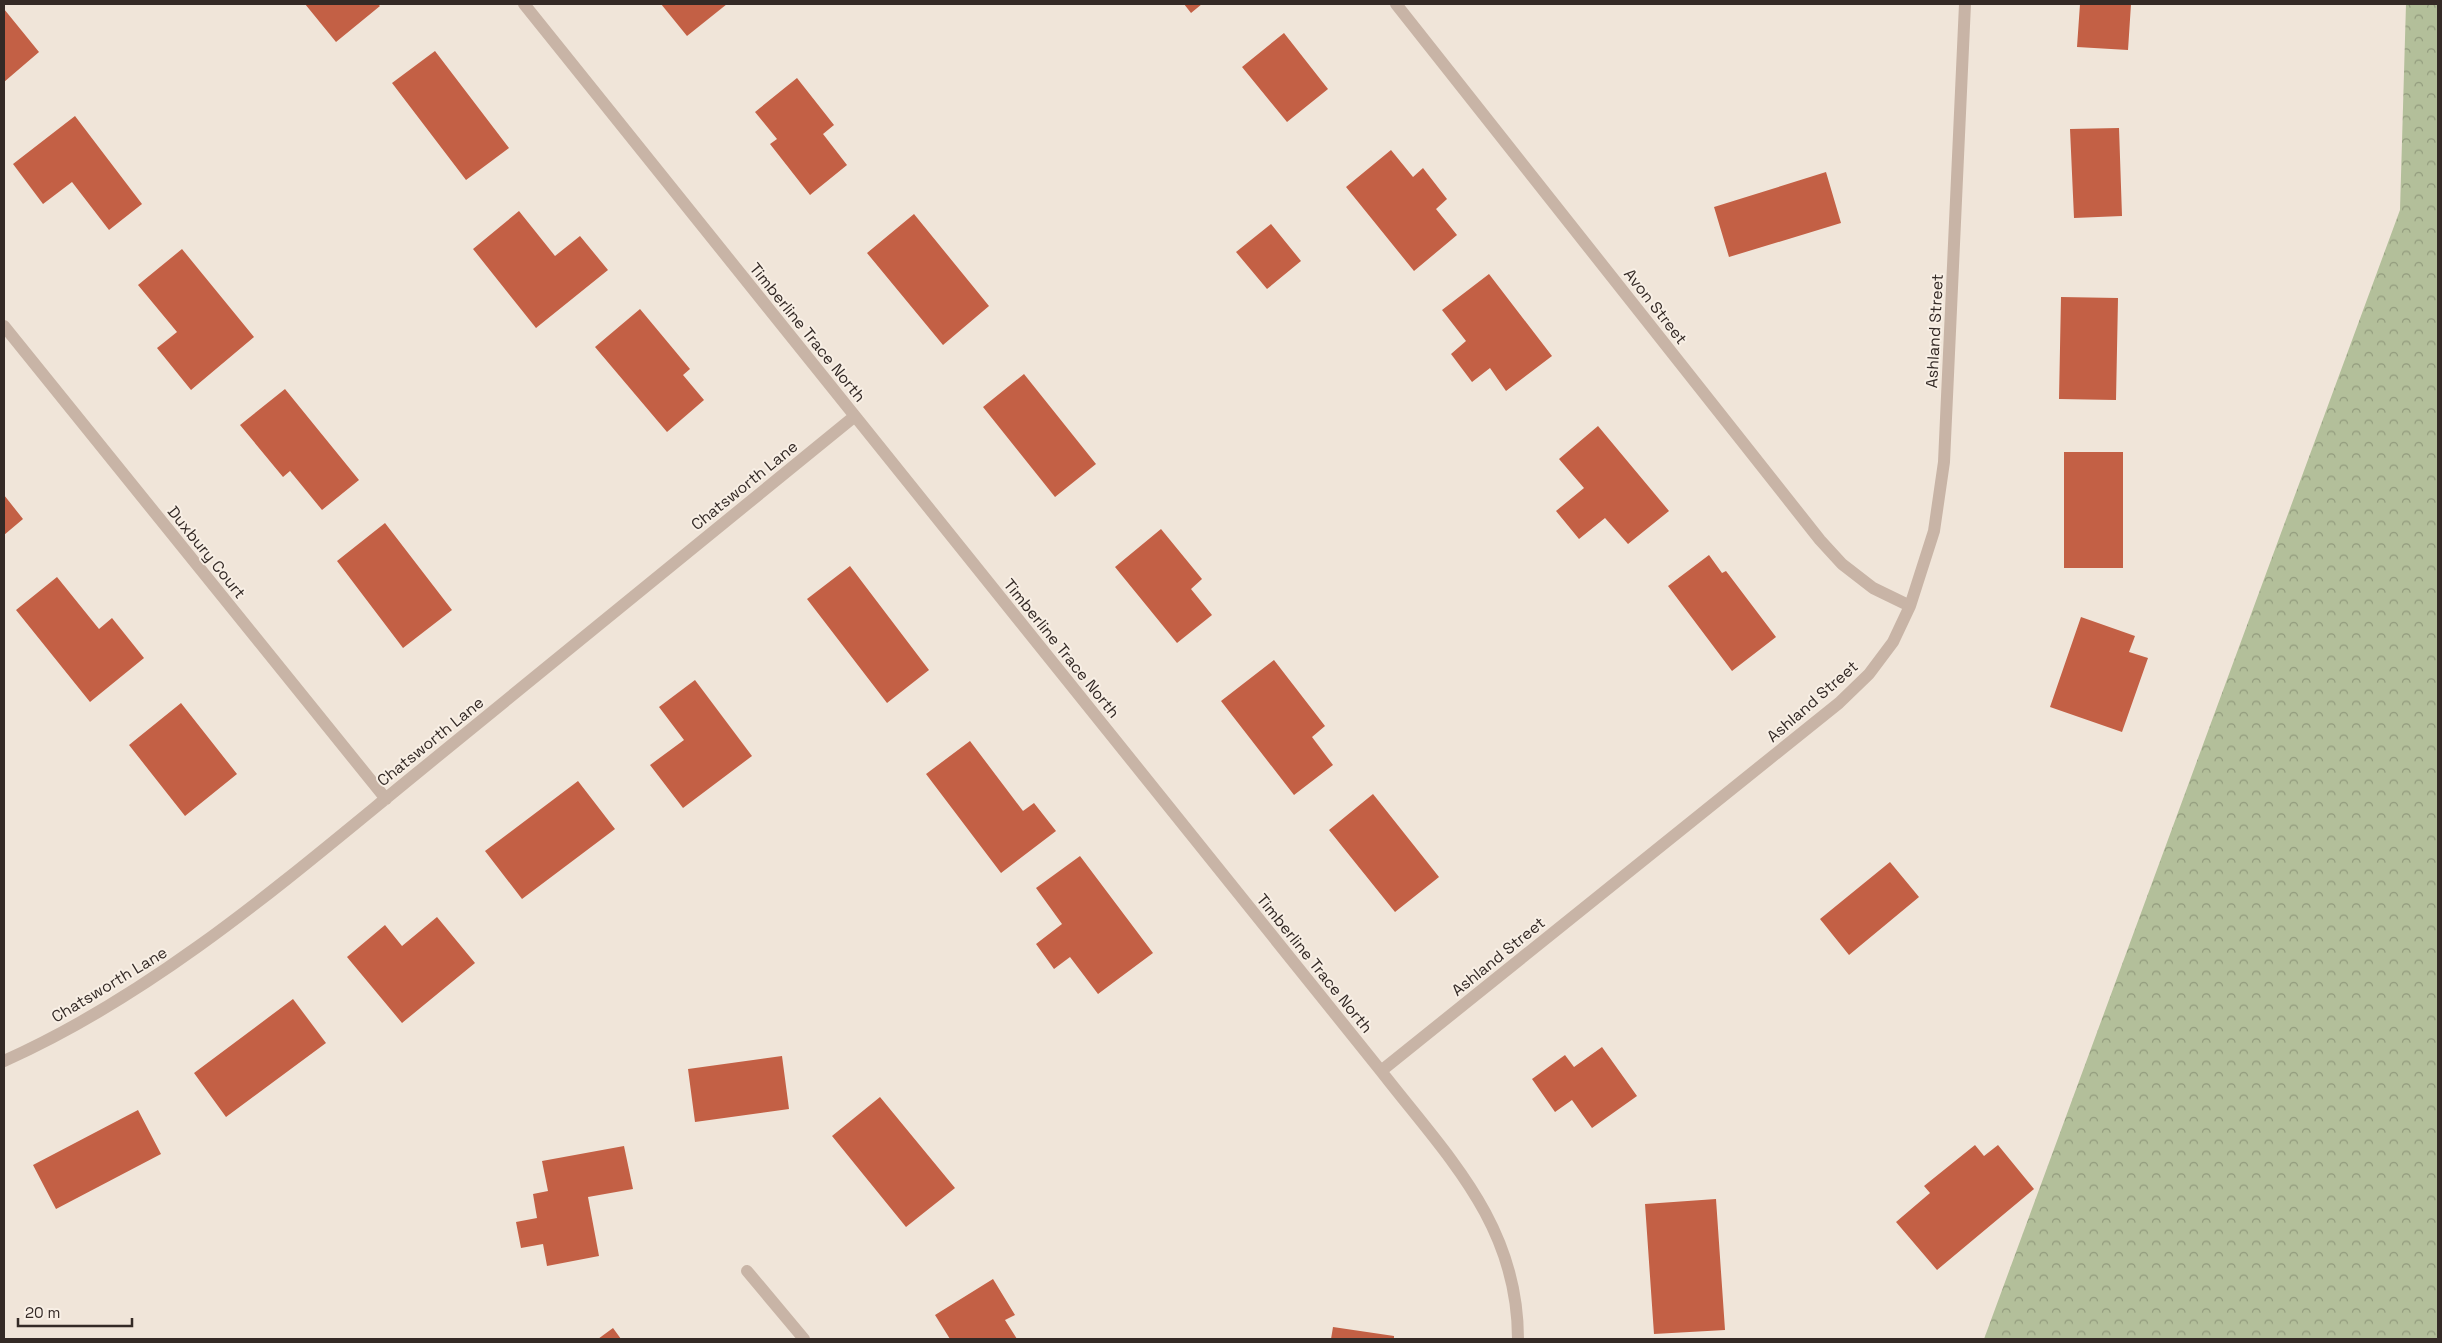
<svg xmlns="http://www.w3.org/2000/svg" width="2442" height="1343" font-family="'Space Grotesk',sans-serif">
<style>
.forest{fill:url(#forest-crowns)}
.building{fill:#c36045}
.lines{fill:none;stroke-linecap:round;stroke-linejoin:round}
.minor{stroke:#c8b4a6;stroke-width:12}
.labels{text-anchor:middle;stroke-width:4;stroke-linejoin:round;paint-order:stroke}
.street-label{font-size:16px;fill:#342a26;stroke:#f8efe5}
</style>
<defs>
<pattern id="forest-crowns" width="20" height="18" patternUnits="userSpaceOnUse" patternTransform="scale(1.25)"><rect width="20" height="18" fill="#b3bf9a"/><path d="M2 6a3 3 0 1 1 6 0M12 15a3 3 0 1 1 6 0" fill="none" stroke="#929b7d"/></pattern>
</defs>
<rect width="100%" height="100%" fill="#f0e5d9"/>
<path class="forest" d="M2406 4H2438V1339H1984L2400 210Z"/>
<path class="building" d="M305 4H378L380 6 336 42Z
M661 4H727L687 36Z
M1184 4H1202L1191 13Z
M2080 4H2131L2128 50 2077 47Z
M4 9 39 52 4 82Z
M1284 33 1328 89 1287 122 1242 67Z
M435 51 509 148 466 180 392 83Z
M797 78 834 125 823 134 847 165 810 195 770 144 777 139 755 112Z
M75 116 142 204 109 230 72 182 43 204 13 164Z
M2119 128 2122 216 2074 218 2070 129Z
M1391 150 1413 177 1423 168 1447 199 1436 209 1457 235 1414 271 1346 187Z
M1826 172 1841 223 1729 257 1714 207Z
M519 211 555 256 580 236 608 270 536 328 473 249Z
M914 214 989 306 943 345 867 253Z
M1271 224 1301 261 1267 289 1236 252Z
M182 249 254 337 191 390 157 348 177 332 138 285Z
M1489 274 1552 356 1506 391 1490 368 1472 382 1451 354 1466 341 1442 310Z
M2061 297 2118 298 2116 400 2059 399Z
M640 309 690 369 683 375 704 400 667 432 595 347Z
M1024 374 1096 464 1055 497 983 407Z
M285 389 359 480 322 510 290 471 283 477 240 425Z
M1598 426 1669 511 1628 544 1605 518 1579 539 1556 511 1584 488 1559 459Z
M2064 452H2123V568H2064Z
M4 495 23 519 4 535Z
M385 523 452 610 403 648 337 561Z
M1161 529 1202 579 1191 589 1212 615 1177 643 1115 567Z
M1709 555 1722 573 1726 571 1776 637 1732 671 1668 586Z
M850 566 929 670 887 703 807 599Z
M57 577 99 629 112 618 144 658 90 702 16 610Z
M2081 617 2135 636 2129 652 2148 658 2122 732 2050 707Z
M1274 660 1325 726 1312 737 1333 765 1294 795 1221 701Z
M695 680 752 756 683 808 650 765 684 740 659 707Z
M181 703 237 774 185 816 129 745Z
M970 741 1023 811 1034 803 1056 831 1001 873 926 774Z
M578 781 615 829 522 899 485 851Z
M1373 794 1439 877 1395 912 1329 830Z
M1080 856 1153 953 1098 994 1070 957 1054 969 1036 944 1062 924 1036 888Z
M1890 862 1919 897 1849 955 1820 919Z
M437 917 475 963 402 1023 347 957 385 925 402 946Z
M293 999 326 1043 226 1117 194 1073Z
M1602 1047 1637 1096 1592 1128 1572 1100 1555 1112 1532 1079 1565 1055 1574 1067Z
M782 1056 789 1109 695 1122 688 1069Z
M880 1097 955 1188 906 1227 832 1136Z
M138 1110 161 1154 56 1209 33 1165Z
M1975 1145 1984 1156 1998 1145 2034 1189 1937 1270 1896 1222 1930 1193 1924 1186Z
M624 1146 633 1189 588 1197 599 1256 547 1266 543 1244 521 1248 516 1222 537 1218 533 1194 548 1191 542 1161Z
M1716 1199 1725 1330 1654 1334 1645 1204Z
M993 1279 1015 1315 1005 1320 1017 1339H950L935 1315Z
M1333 1327 1394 1336V1339H1331Z
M613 1328 621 1339H598Z"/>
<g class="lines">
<path class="minor" d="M524 4 1381 1071C1447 1156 1518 1224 1518 1339
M1396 4 1820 540 1842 564 1873 588 1910 606
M4 326 386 799
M4 1061C158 992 287 879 417 773 563 654 709 535 855 416
M1381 1071 1839 703 1869 674 1893 642 1910 606 1934 531 1944 462 1965 4
M747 1271 804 1339"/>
</g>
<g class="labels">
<g class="street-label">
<text transform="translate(1656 306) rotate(52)" y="6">Avon Street</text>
<text transform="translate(1934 331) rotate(-87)" y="6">Ashland Street</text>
<text transform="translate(808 332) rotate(51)" y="6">Timberline Trace North</text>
<text transform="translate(744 485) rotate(-39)" y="6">Chatsworth Lane</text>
<text transform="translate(207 552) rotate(51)" y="6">Duxbury Court</text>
<text transform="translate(1062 648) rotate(51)" y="6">Timberline Trace North</text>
<text transform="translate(1812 701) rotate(-41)" y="6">Ashland Street</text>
<text transform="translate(430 741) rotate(-39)" y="6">Chatsworth Lane</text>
<text transform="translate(1498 956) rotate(-39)" y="6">Ashland Street</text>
<text transform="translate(1315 963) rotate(51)" y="6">Timberline Trace North</text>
<text transform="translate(109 984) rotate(-31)" y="6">Chatsworth Lane</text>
</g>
</g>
<rect width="2442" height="1343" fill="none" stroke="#342a26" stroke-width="10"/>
<path d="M18 1318v8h114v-8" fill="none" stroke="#342a26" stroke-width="2.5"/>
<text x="25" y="1318" font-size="15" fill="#342a26" stroke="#f8efe5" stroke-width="4" paint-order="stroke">20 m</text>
</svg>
